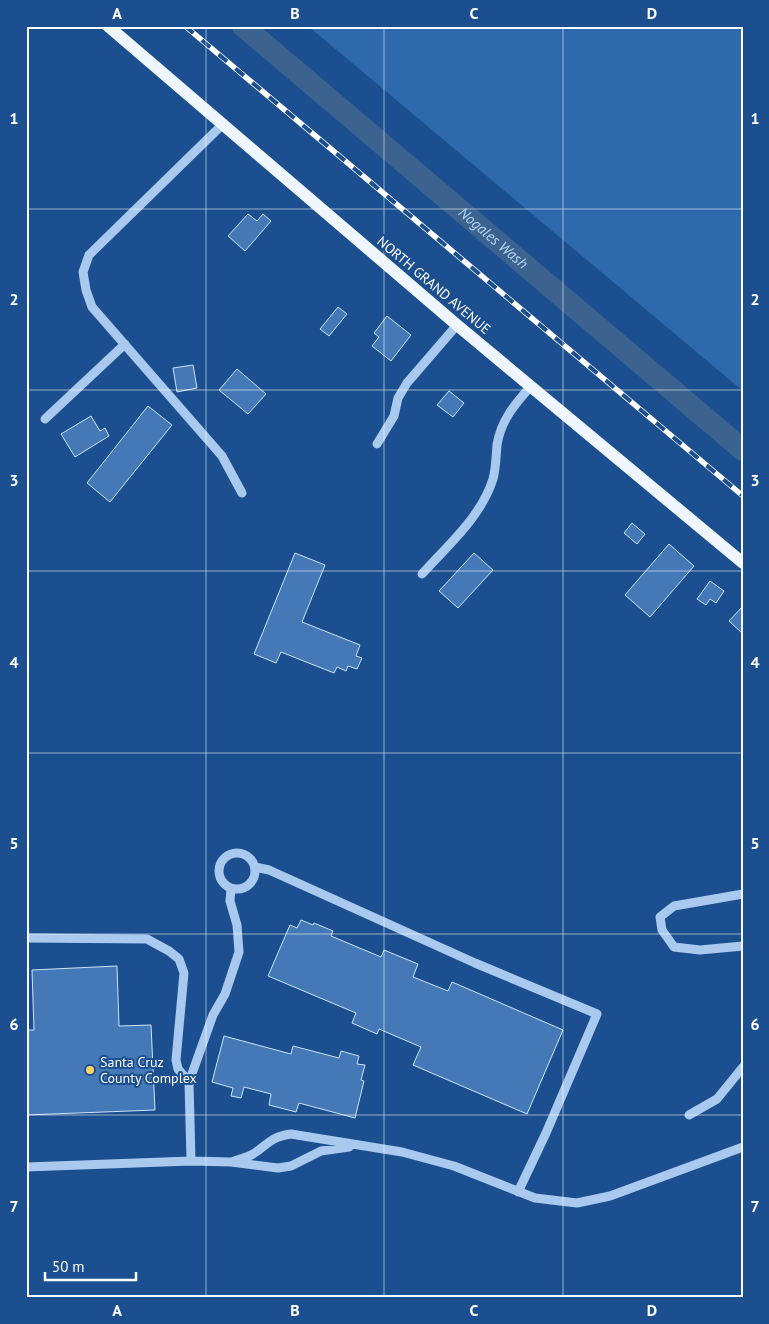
<svg xmlns="http://www.w3.org/2000/svg" width="769" height="1324" font-family="'PT Sans',sans-serif">
<style>
.green{fill:#2e69ad}
.lines{fill:none;stroke-linecap:round;stroke-linejoin:round}
.river{stroke:#3c6290;stroke-width:22}
.building{fill:#4478b7;stroke:#cfe3fa}
.minor{stroke:#a9c9ee;stroke-width:9}
.major{stroke:#f0f6ff;stroke-width:12}
.rail-casing{stroke:#fff;stroke-width:5.5}
.rail{stroke:#1b4f8f;stroke-width:4;stroke-dasharray:11;stroke-linecap:butt}
.grid{fill:none;stroke:#fff;stroke-width:1;stroke-opacity:0.55}
.poi-dot{fill:#ffd166;stroke:#1b4f8f;stroke-width:2}
.labels{text-anchor:middle;stroke-width:4;stroke-linejoin:round;paint-order:stroke}
.street-label{font-size:14px;fill:#fff;stroke:#1b4f8f}
.poi-label{font-size:14px;fill:#fff;stroke:#1b4f8f;text-anchor:start}
.water-label{font-size:15px;font-style:italic;fill:#b5d3f5;stroke:#1b4f8f}
.neatline{fill:none;stroke:#fff;stroke-width:2}
.grid-label{font-size:16px;text-anchor:middle;font-weight:bold;fill:#fff}
</style>
<rect width="100%" height="100%" fill="#1b4f8f"/>
<path class="green" d="M308 26H743V391Z"/>
<g class="lines">
<path class="river" id="s1" d="M243 26 743 450"/>
</g>
<path class="building" d="M248 214 257 221 263 214 271 221 245 251 228 236Z
M338 307 347 314 329 336 320 329Z
M387 316 411 335 391 361 372 346 379 337 374 333Z
M193 365 197 388 177 392 173 368Z
M237 369 266 394 248 414 219 390Z
M449 391 464 403 453 417 437 405Z
M148 406 172 425 110 502 87 483Z
M91 416 100 431 105 428 109 436 75 457 61 434Z
M632 523 645 534 637 544 624 533Z
M669 544 694 566 650 617 625 595Z
M295 553 325 565 302 622 360 645 356 656 362 658 357 669 348 666 346 671 337 667 334 673 281 652 276 663 254 654Z
M474 553 493 570 458 608 439 591Z
M710 581 724 591 716 603 710 599 706 605 697 599Z
M743 606V634L729 621Z
M301 920 313 925 314 923 333 931 331 936 381 957 384 950 418 964 413 977 448 991 452 982 563 1030 527 1114 413 1065 421 1047 379 1029 377 1034 352 1023 356 1013 268 976 290 925 297 928Z
M117 966 119 1026 151 1025 155 1110 26 1115V1030H34L32 970Z
M224 1036 291 1054 293 1046 339 1058 341 1051 359 1056 357 1064 365 1065 361 1080 364 1081 355 1118 299 1103 296 1112 269 1105 271 1094 244 1087 241 1098 231 1096 233 1088 212 1082Z"/>
<g class="lines">
<path class="minor" d="M222 125 89 255 83 272 86 290 92 307 222 456 242 493
M45 419 125 344
M377 444 394 416 398 398 407 383 457 325
M422 574C448 545 481 517 493 479 496 468 496 456 497 445 501 420 515 404 531 386
M219 871a18 18 0 1 1 36 0a18 18 0 1 1-36 0Z
M255 867 269 870 475 963 597 1014 546 1133 518 1192
M743 894 674 906 660 917 662 930 674 947 700 950 743 946
M26 938 147 939 169 951 179 959 184 973 176 1060 178 1069 189 1082 191 1161
M189 1082 213 1015 225 994 239 952 237 925 230 901 231 889
M689 1115 717 1099 743 1067
M231 1162C238 1160 246 1158 253 1154 269 1144 270 1137 291 1134L402 1152 454 1166 535 1198 577 1203 610 1196 743 1147
M26 1167 191 1161 231 1162 278 1168 291 1166 321 1151 349 1147"/>
<path class="major" d="M108 26 457 325 743 563"/>
<defs>
<path id="rail" d="M185 26 743 496"/>
</defs>
<use href="#rail" class="rail-casing"/>
<use href="#rail" class="rail"/>
</g>
<path class="grid" d="M206 26V1298M384 26V1298M563 26V1298M26 209H743M26 390H743M26 571H743M26 753H743M26 934H743M26 1115H743"/>
<circle class="poi-dot" cx="90" cy="1070" r="5"/>
<g class="labels">
<g class="street-label">
<text transform="translate(434 285) rotate(40)" y="5">NORTH GRAND AVENUE</text>
</g>
<g class="poi-label">
<text x="100" y="1067">Santa Cruz<tspan x="100" dy="16">County Complex</tspan></text>
</g>
<g class="water-label">
<text dy="5" stroke="none"><textPath href="#s1" startOffset="328">Nogales Wash</textPath></text>
</g>
</g>
<rect width="769" height="1324" fill="none" stroke="#1b4f8f" stroke-width="55"/>
<path d="M45 1272v8h91v-8" fill="none" stroke="#ffffff" stroke-width="2.5"/>
<text x="52" y="1272" font-size="15" fill="#ffffff" stroke="#1b4f8f" stroke-width="4" paint-order="stroke">50 m</text>
<rect x="28" y="28" width="714" height="1268" class="neatline"/>
<g class="grid-label">
<text x="117" y="19">A</text>
<text x="295" y="19">B</text>
<text x="474" y="19">C</text>
<text x="652" y="19">D</text>
<text x="14" y="124">1</text>
<text x="755" y="124">1</text>
<text x="14" y="305">2</text>
<text x="755" y="305">2</text>
<text x="14" y="486">3</text>
<text x="755" y="486">3</text>
<text x="14" y="668">4</text>
<text x="755" y="668">4</text>
<text x="14" y="849">5</text>
<text x="755" y="849">5</text>
<text x="14" y="1030">6</text>
<text x="755" y="1030">6</text>
<text x="14" y="1212">7</text>
<text x="755" y="1212">7</text>
<text x="117" y="1316">A</text>
<text x="295" y="1316">B</text>
<text x="474" y="1316">C</text>
<text x="652" y="1316">D</text>
</g>
</svg>
